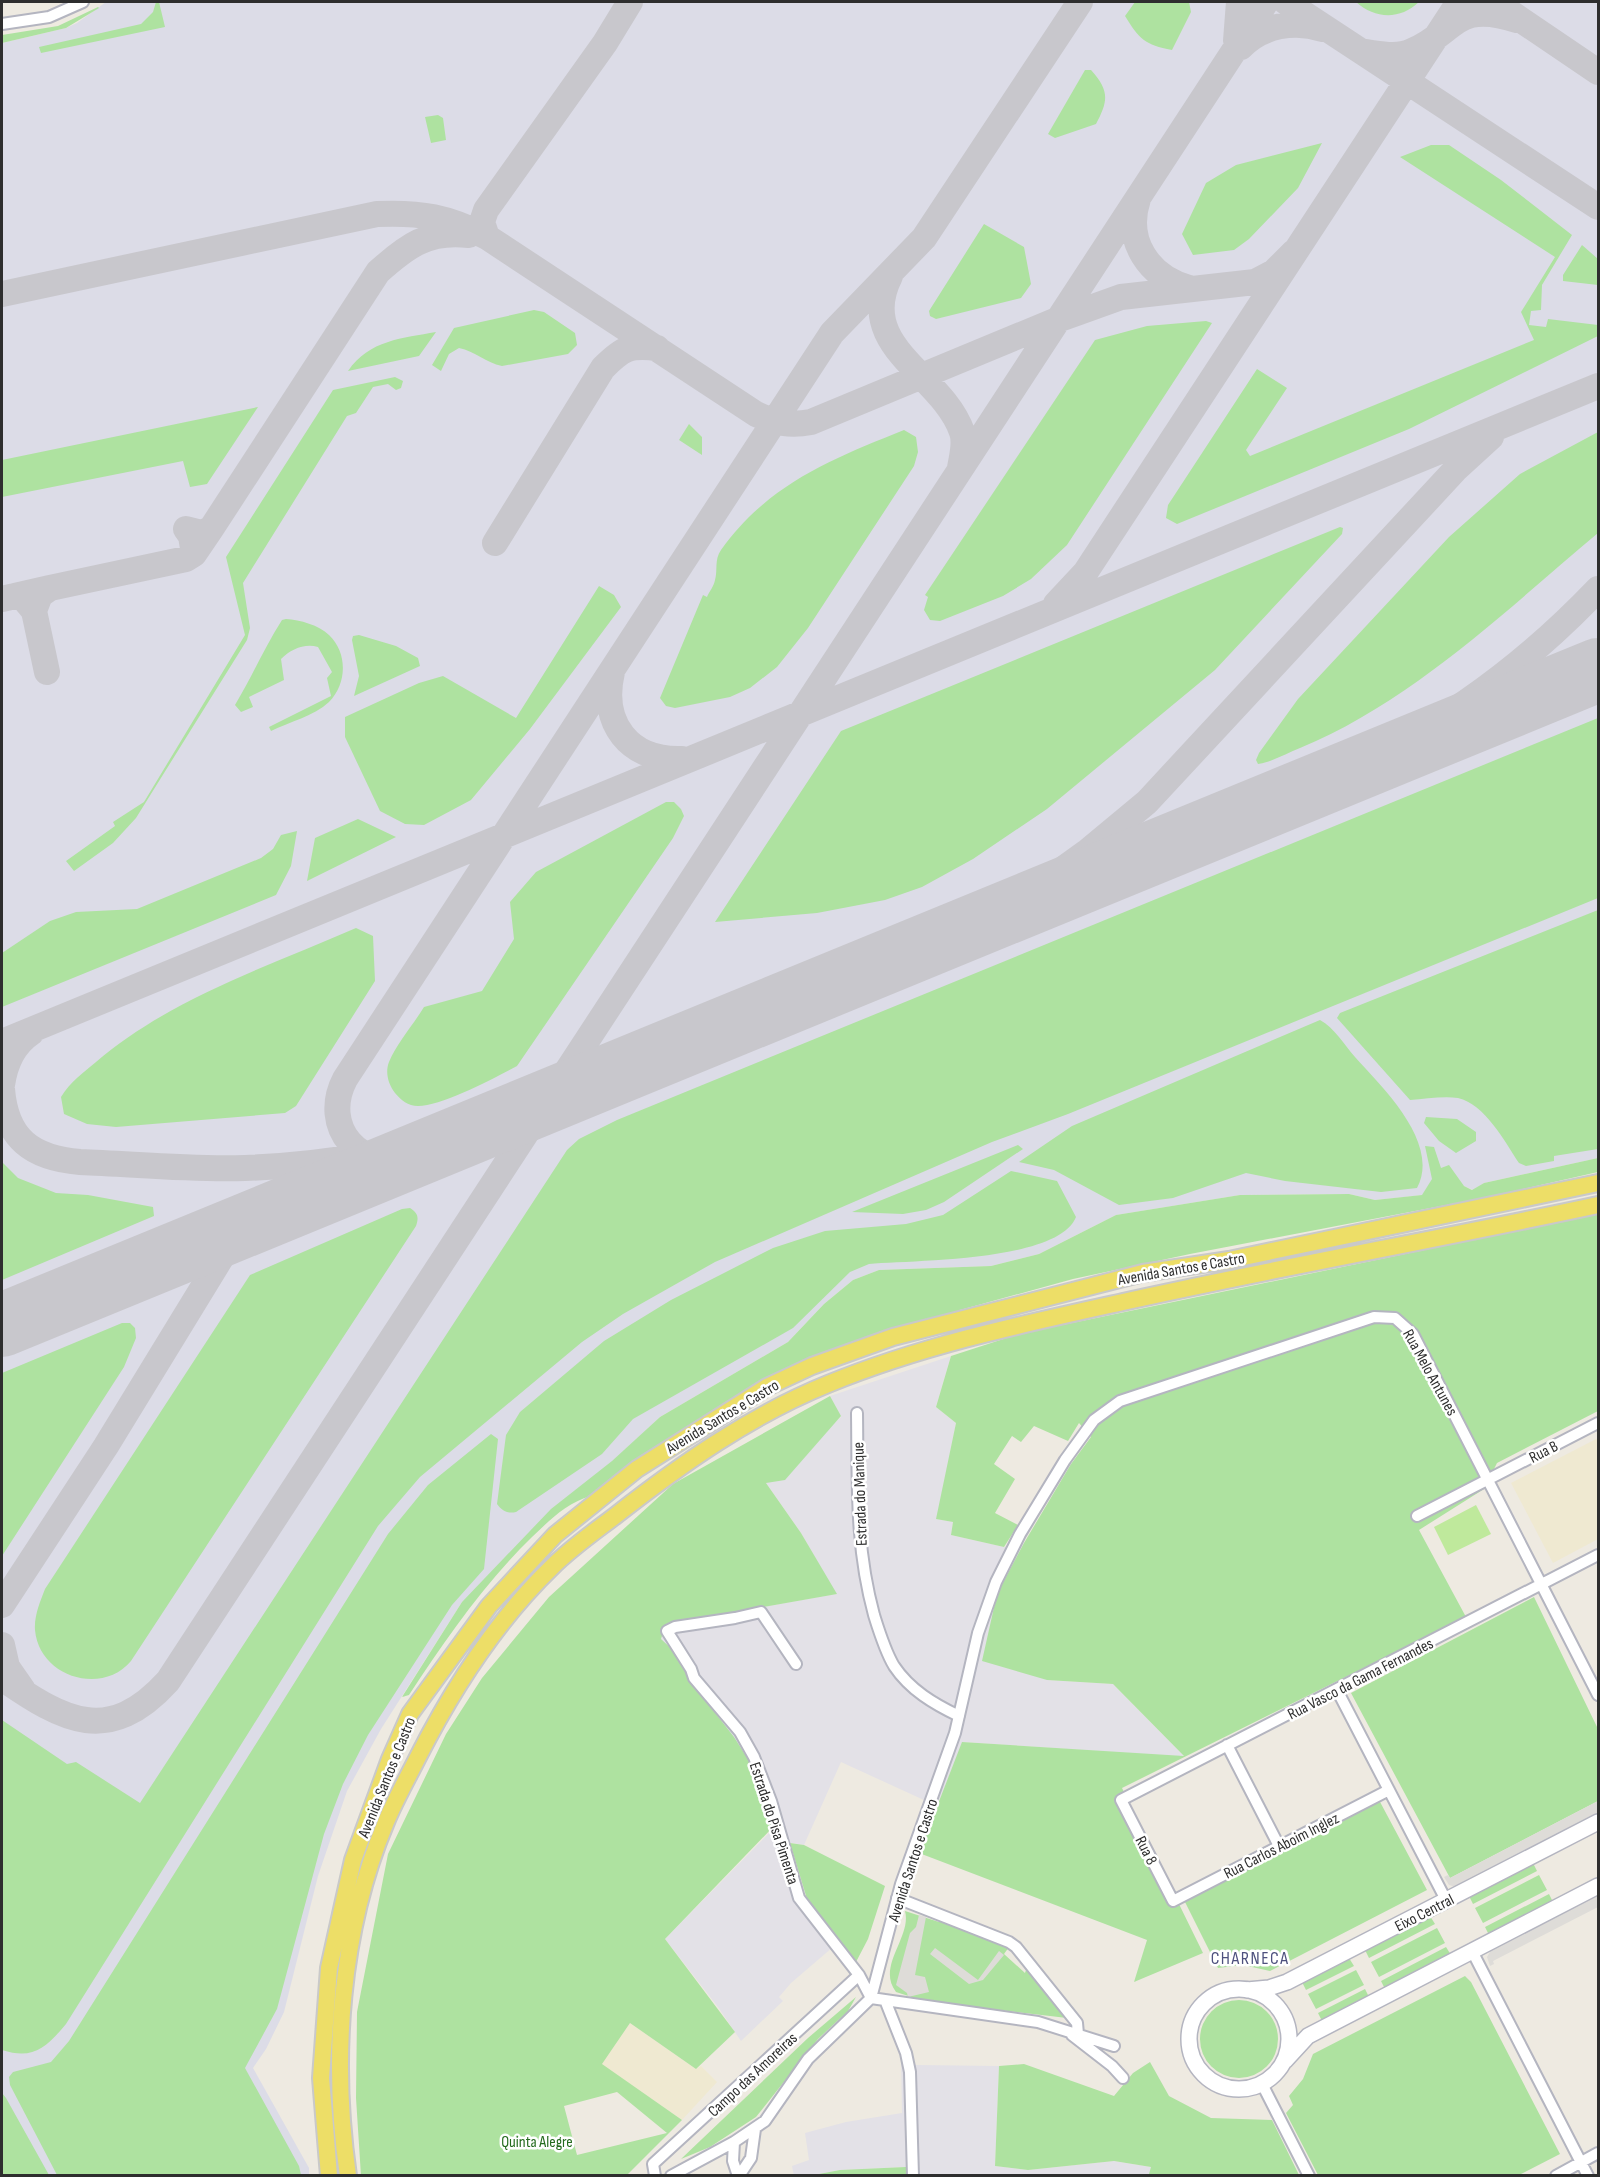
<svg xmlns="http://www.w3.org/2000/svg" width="1600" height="2177" font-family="'Sofia Sans Condensed',sans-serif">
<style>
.industrial{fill:#e3e1e7}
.education{fill:#efe9d1}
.airport{fill:#dcdce7}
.green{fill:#aee2a0;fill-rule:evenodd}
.pitch{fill:#bfe99c}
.plaza{fill:#dedcd8}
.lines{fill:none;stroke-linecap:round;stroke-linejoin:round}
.taxiway{stroke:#c8c7cc;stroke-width:26}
.runway{stroke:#c8c7cc;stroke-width:64}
.street-casing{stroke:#b4b5c0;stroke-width:14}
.secondary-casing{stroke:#b4b5c0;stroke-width:18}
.primary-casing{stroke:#c9c9c9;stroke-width:20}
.street{stroke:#fff;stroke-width:10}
.secondary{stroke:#fff;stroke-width:15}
.primary{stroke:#edde67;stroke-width:16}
.labels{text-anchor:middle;stroke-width:5;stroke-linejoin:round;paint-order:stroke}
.street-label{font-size:16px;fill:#2e2e2e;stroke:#fff}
.park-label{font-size:16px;fill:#246b1e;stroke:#fff}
.neighbourhood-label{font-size:18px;letter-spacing:1.5px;fill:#4e517e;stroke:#fff}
</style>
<rect width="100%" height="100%" fill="#eeeae1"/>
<path class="industrial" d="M951 1356 936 1407 956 1423 937 1519 953 1522 951 1535 1004 1547 1024 1543 997 1594 1047 1680 1113 1684 1185 1757 963 1742 937 1806 841 1762 804 1845 780 1841 788 1878 833 1947 791 1983 779 1997 783 2001 741 2041 718 2007 665 1939 776 1826 753 1767 661 1639 666 1624 836 1594 801 1533 766 1483 841 1417 830 1396Z
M901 2059 915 2065 999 2066 995 2166 1028 2170 1114 2161 1151 2167 1150 2174 1154 2175 907 2176 906 2167 840 2170 814 2175 794 2176 792 2166 809 2160 805 2133 846 2122 902 2113Z"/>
<path class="education" d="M1598 1438V1539L1553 1563 1511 1483Z
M630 2023 696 2069 701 2066 717 2082 682 2120 601 2064Z"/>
<path class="airport" d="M106 2H1598V1158L1484 1183 1473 1190 1464 1186 1423 1195 1375 1200 1349 1194 1240 1195 1116 1215 1039 1254 991 1266 879 1270 853 1280 824 1304 788 1342 660 1417 462 1602 381 1729 347 1791 318 1876 284 2012 266 2049 253 2068 309 2168V2175H2V43L66 28 77 23Z"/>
<path class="green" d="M156 2H159L165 27 41 53 39 47 141 24 153 12Z
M1135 2H1189L1191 12 1172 50C1145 45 1139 39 1125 16Z
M1356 2H1419C1400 20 1375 19 1356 2Z
M98 7 99 8 66 28 2 43V35L58 26Z
M1085 70H1091C1110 91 1108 101 1096 124L1055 138 1048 134Z
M438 115 443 118 446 140 431 143 425 117Z
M1322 143 1298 188 1249 239 1234 250 1193 255 1182 234 1206 183 1236 165Z
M1431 145H1449L1501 180 1572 235 1542 285 1541 310 1531 311 1529 325 1546 327 1548 319 1598 325V336L1409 429 1177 524 1166 518 1168 505 1257 369 1287 388 1246 450 1250 456 1534 340 1521 312 1555 257 1400 157Z
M984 224 1024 247 1031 284 1021 298 936 319 930 316 929 311Z
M1582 245 1598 259V285L1563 281V275Z
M534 310 544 312 575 333 577 345 568 354 502 366C486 363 475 351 459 348L449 354 441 371 432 365 454 328Z
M1206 321 1212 323 1067 545 1031 579 1003 596 940 621 930 620 924 610 928 597 925 595 1095 340 1147 326Z
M436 332 419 356 348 371C369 340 403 338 436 332Z
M395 377 403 381 401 388 396 390 388 384 373 387 356 413 347 416 243 583 250 628 247 640 136 818 113 843 74 871 66 861 115 826 113 822 144 802 245 635 226 557 333 390Z
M258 407 207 484 190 487 183 461 2 497V460Z
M689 424 702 437V455L679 440Z
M904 430 916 437 918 452 914 466 808 628 777 667 750 688 730 697 675 708 666 706 660 698 703 595 707 597C709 592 714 586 715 580 718 570 714 560 721 550 768 484 832 459 904 430Z
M1598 432V533C1506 610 1413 701 1300 748 1287 753 1272 762 1258 764L1256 760 1259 753 1298 699 1449 537 1520 474Z
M1340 527 1343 528 1342 534 1215 670 1047 809 973 859 922 887 885 900 817 913 715 922 841 731Z
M599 586 614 595 621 607 530 729 471 800 424 825 405 824 380 811 345 737V717L419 683 443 676 516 718Z
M286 619C300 620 319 625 329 635 348 653 347 684 329 702 314 716 289 722 271 731L269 727 331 696 327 678 332 672 318 647C305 643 291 649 281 659L284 680 249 697 253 707 241 712 235 705C252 677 264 648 282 620Z
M359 635 396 646 418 658 420 666 354 696 359 676 352 640 353 636Z
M1598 718V898L1068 1114 992 1142 715 1262 623 1314 582 1342 420 1477 378 1526 66 2024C46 2048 33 2060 2 2050V1720L67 1764 76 1762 140 1803 567 1150 579 1139 617 1120Z
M666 802H674L681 809 684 816 673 838 517 1066C495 1078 442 1106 418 1106 408 1106 401 1100 395 1093 388 1084 385 1072 389 1062 397 1043 413 1025 424 1007L482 991 514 939 510 902 536 872Z
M358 819 396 837 307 881 315 838Z
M297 831 291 866 276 895 2 1007V953L50 921 76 912 137 909 261 858 273 849 281 835Z
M1598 910V1149L1554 1156V1161L1526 1166 1519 1163C1505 1142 1485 1104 1458 1098 1443 1096 1425 1099 1410 1100L1337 1018 1340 1013Z
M356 928 373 936 375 981 296 1106 285 1113 116 1127 87 1124 64 1114 61 1097C70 1082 83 1073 96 1062 171 998 267 967 356 928Z
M1320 1020C1334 1027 1345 1046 1355 1057 1382 1087 1441 1143 1417 1188L1381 1192 1285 1181 1246 1173 1173 1198 1119 1205 1054 1170 1019 1162 1072 1126Z
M1426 1117 1457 1119 1476 1132V1141L1456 1153 1439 1141 1424 1123Z
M1018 1145 1023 1149 944 1202 926 1210 903 1214 852 1212Z
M1425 1146 1434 1147 1441 1168 1449 1165 1464 1186 1472 1190 1484 1183 1598 1158V1172L1488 1197 1190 1254 1073 1279 960 1310 782 1378 591 1496C566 1503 550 1520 532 1537 483 1585 446 1639 409 1695L402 1697 462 1602 551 1509 612 1461 660 1417 788 1342 824 1304 853 1280 879 1270 991 1266 1039 1254 1116 1215 1240 1195 1349 1194 1375 1200 1422 1195 1432 1179Z
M2 1162 18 1178 56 1193 88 1195 153 1207 154 1216 2 1280Z
M1011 1171 1057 1181 1076 1217C1058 1262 913 1260 869 1264L850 1272 793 1328 633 1419 602 1454 516 1512C508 1514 502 1511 497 1504L506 1435 520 1412 604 1341 671 1300 773 1248 825 1231 906 1224 943 1215Z
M410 1208C418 1213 419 1217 416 1226L131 1661C102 1696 39 1677 35 1630 34 1616 40 1602 45 1589L250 1275 402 1209Z
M1598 1214V1411L1497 1463 1484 1489 1419 1530 1466 1617 1122 1788 1203 1953 1134 1982 1147 1940 919 1853 962 1742 1184 1756 1113 1684 1047 1680 982 1661 997 1594 1024 1543 1071 1464 1091 1437 1079 1423 1068 1441 1034 1426 1021 1442 1012 1436 994 1464 1015 1479 995 1513 1018 1525 1004 1547 951 1535 953 1522 936 1519 956 1423 936 1407 951 1356 1019 1334Z
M122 1323H130L135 1328 136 1338 124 1367 2 1556V1373Z
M830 1396 841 1416 785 1480 766 1483 801 1533 837 1594 666 1624 661 1639 675 1652 695 1687 734 1737 753 1767 774 1826 665 1939 735 2032 696 2069 630 2023 602 2064 682 2120 627 2175 361 2176 356 2098 357 2012 388 1854 446 1734 482 1678 549 1597 673 1484ZM617 2092 667 2133 577 2155 564 2106Z
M491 1434 498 1439 484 1569 452 1605 368 1735 343 1784 324 1834 277 2009 245 2068 299 2166 301 2175H57L10 2085 9 2077 13 2072 51 2062 69 2041 388 1534 428 1485Z
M1534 1597 1598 1729V1801L1450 1878 1351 1693Z
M1379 1800 1427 1890 1270 1971 1243 1965 1218 1968 1184 1900Z
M790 1843 804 1845 885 1886 868 1939 856 1962 807 1899Z
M1533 1863 1537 1871 1473 1904 1469 1896Z
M1539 1875 1547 1890 1483 1923 1475 1908Z
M1549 1894 1553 1902 1489 1935 1485 1927Z
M905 1911 939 1922 944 1917 1009 1947 1004 1954 1025 1973 1027 1967 1067 2018 924 2001 896 1992C876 1966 912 1937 905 1911Z
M1430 1916 1435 1924 1369 1958 1365 1950Z
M1437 1928 1445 1943 1379 1977 1371 1962Z
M1446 1947 1451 1955 1385 1989 1381 1981Z
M1349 1958 1354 1966 1306 1990 1302 1982Z
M1356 1970 1364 1985 1316 2009 1308 1994Z
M1465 1976 1471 1982 1560 2154 1519 2175H1318L1286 2113 1293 2105 1289 2096 1303 2079 1313 2054Z
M1365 1989 1369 1997 1322 2021 1318 2013Z
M856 1997 848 2011 818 2039 756 2117 710 2147 681 2159 808 2038Z
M1200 2039a39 39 0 1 1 78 0a39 39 0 1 1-78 0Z
M1150 2062 1169 2096 1211 2118 1272 2120 1299 2175H1154L1149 2174 1151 2167 1114 2161 1028 2170 995 2166 999 2066 1024 2064 1114 2096 1133 2073Z
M2 2093 6 2098 49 2175H2Z
M906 2167 907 2175H814L840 2170Z"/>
<path class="pitch" d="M1476 1505 1491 1534 1448 1555 1434 1527Z"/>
<path class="plaza" d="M1598 1801V1814L1456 1887 1449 1885 1444 1877 1448 1875 1450 1878Z
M1598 1895V1907L1493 1961 1494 1964 1490 1966 1487 1957 1491 1950Z
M919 1915 926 1917 915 1975 925 1977 929 1992 908 1997 907 1993 896 1985 910 1933 916 1927Z
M935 1948 978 1980 999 1951 1004 1955 983 1980 969 1984 930 1954Z"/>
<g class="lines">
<path class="taxiway" d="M1286 2 1598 207
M1505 9 1598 72
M1236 41 1239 2
M1241 47C1262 25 1295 20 1323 29
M1365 52C1381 54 1397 58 1412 51 1457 32 1454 0 1517 20
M1138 199C1124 241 1149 277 1189 288
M487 237 482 222 486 210 605 43 630 2
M890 276C854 347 942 374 962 432 966 443 962 456 960 468
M2 294 377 214C421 212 448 217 487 237L756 414C775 423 790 426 811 422L1057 320 1121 297 1255 282 1274 272 1294 252
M211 529 378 272C407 246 428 230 469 235
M495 543 603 368C623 348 629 345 657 348
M50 588 186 559 194 554 211 529 202 533 186 529 191 536 194 554
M2 599 50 588 40 595 34 611 24 599 15 596
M1056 604 1085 573 1459 2
M34 611 47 672
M612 672C600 723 629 761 682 759
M1316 786C1428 734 1512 679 1598 589
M959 933 1038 887 1088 851 1147 802 1456 469 1491 437
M2 1042 1598 386
M2 1085C5 1064 13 1045 31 1033
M2 1089C6 1139 32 1158 80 1162 134 1164 190 1170 245 1168 330 1165 411 1150 492 1124
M411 1157C360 1173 320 1127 345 1079L832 333 924 238 1080 2
M2 1605 106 1446 240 1227
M2 1645 7 1667 23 1690
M2 1678C64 1721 109 1746 168 1681L1266 2"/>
<path class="runway" d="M2 1325 1598 670"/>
<defs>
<path id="street" d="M2 24 49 17 83 2
M857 1413C858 1485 855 1545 874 1615 879 1631 885 1651 894 1666 910 1690 934 1704 959 1716
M1417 1516 1598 1423
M796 1664 761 1612 735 1618 675 1627 667 1631 691 1669 694 1678 740 1732 754 1757 771 1801 799 1898 859 1975 871 1998
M1337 1690 1446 1900
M1227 1745 1279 1846
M1389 1790 1173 1901 1121 1800 1598 1555
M897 1898 1009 1942 1016 1947 1077 2023 1078 2034
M1472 1951 1588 2176
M871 1998 901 1884 955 1733 978 1633 996 1582 1020 1534 1065 1460 1094 1420 1120 1401 1374 1317 1395 1318 1413 1334 1598 1695
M871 1998 1038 2022 1114 2046
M885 2000 906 2053 910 2072 913 2176
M1072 2035 1112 2066 1123 2078
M1262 2084 1309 2176
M734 2142 733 2161 738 2176
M655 2176 653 2164 859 1975
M671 2176 734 2142 765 2121 808 2059 871 1998
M739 2176 751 2158 755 2129
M1556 2176 1598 2153"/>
<path id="secondary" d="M1189 2039a50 50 0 1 1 100 0a50 50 0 1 1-100 0Z
M1247 1990 1269 1988 1287 1982 1598 1822
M1285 2061 1308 2036 1598 1886"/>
<path id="primary" d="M329 2176 321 2078 329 1968 353 1860 390 1759 410 1714 489 1606 555 1535 637 1469 767 1387 812 1366 893 1337 1143 1273 1229 1260 1598 1183
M348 2176C331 2059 340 1931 386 1822 395 1800 407 1779 418 1757 452 1690 498 1619 552 1567 571 1548 594 1532 615 1516 680 1465 751 1415 828 1384 923 1345 1023 1324 1123 1302 1281 1267 1440 1239 1598 1205"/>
</defs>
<use href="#street" class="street-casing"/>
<use href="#secondary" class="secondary-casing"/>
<use href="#primary" class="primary-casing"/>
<use href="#street" class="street"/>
<use href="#secondary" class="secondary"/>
<use href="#primary" class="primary"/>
</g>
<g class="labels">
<g class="street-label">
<text transform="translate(1181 1268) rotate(-10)" y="6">Avenida Santos e Castro</text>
<text transform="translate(1431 1372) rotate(61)" y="6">Rua Melo Antunes</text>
<text transform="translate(722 1416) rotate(-31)" y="6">Avenida Santos e Castro</text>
<text transform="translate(1543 1451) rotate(-27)" y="6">Rua B</text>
<text transform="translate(859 1494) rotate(-92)" y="6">Estrada do Manique</text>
<text transform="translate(1360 1678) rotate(-27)" y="6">Rua Vasco da Gama Fernandes</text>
<text transform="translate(386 1777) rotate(-68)" y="6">Avenida Santos e Castro</text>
<text transform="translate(775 1823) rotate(72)" y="6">Estrada do Pisa Pimenta</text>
<text transform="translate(1281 1845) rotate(-27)" y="6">Rua Carlos Aboim Inglez</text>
<text transform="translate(1147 1850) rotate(63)" y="6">Rua 8</text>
<text transform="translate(912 1860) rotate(-72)" y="6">Avenida Santos e Castro</text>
<text transform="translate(1424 1912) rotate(-27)" y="6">Eixo Central</text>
<text transform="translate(752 2074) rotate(-43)" y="6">Campo das Amoreiras</text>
</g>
<g class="park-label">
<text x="537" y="2147">Quinta Alegre</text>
</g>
<g class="neighbourhood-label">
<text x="1250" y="1964">CHARNECA</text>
</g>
</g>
<rect width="1600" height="2177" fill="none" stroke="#2e2e2e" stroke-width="6"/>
</svg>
